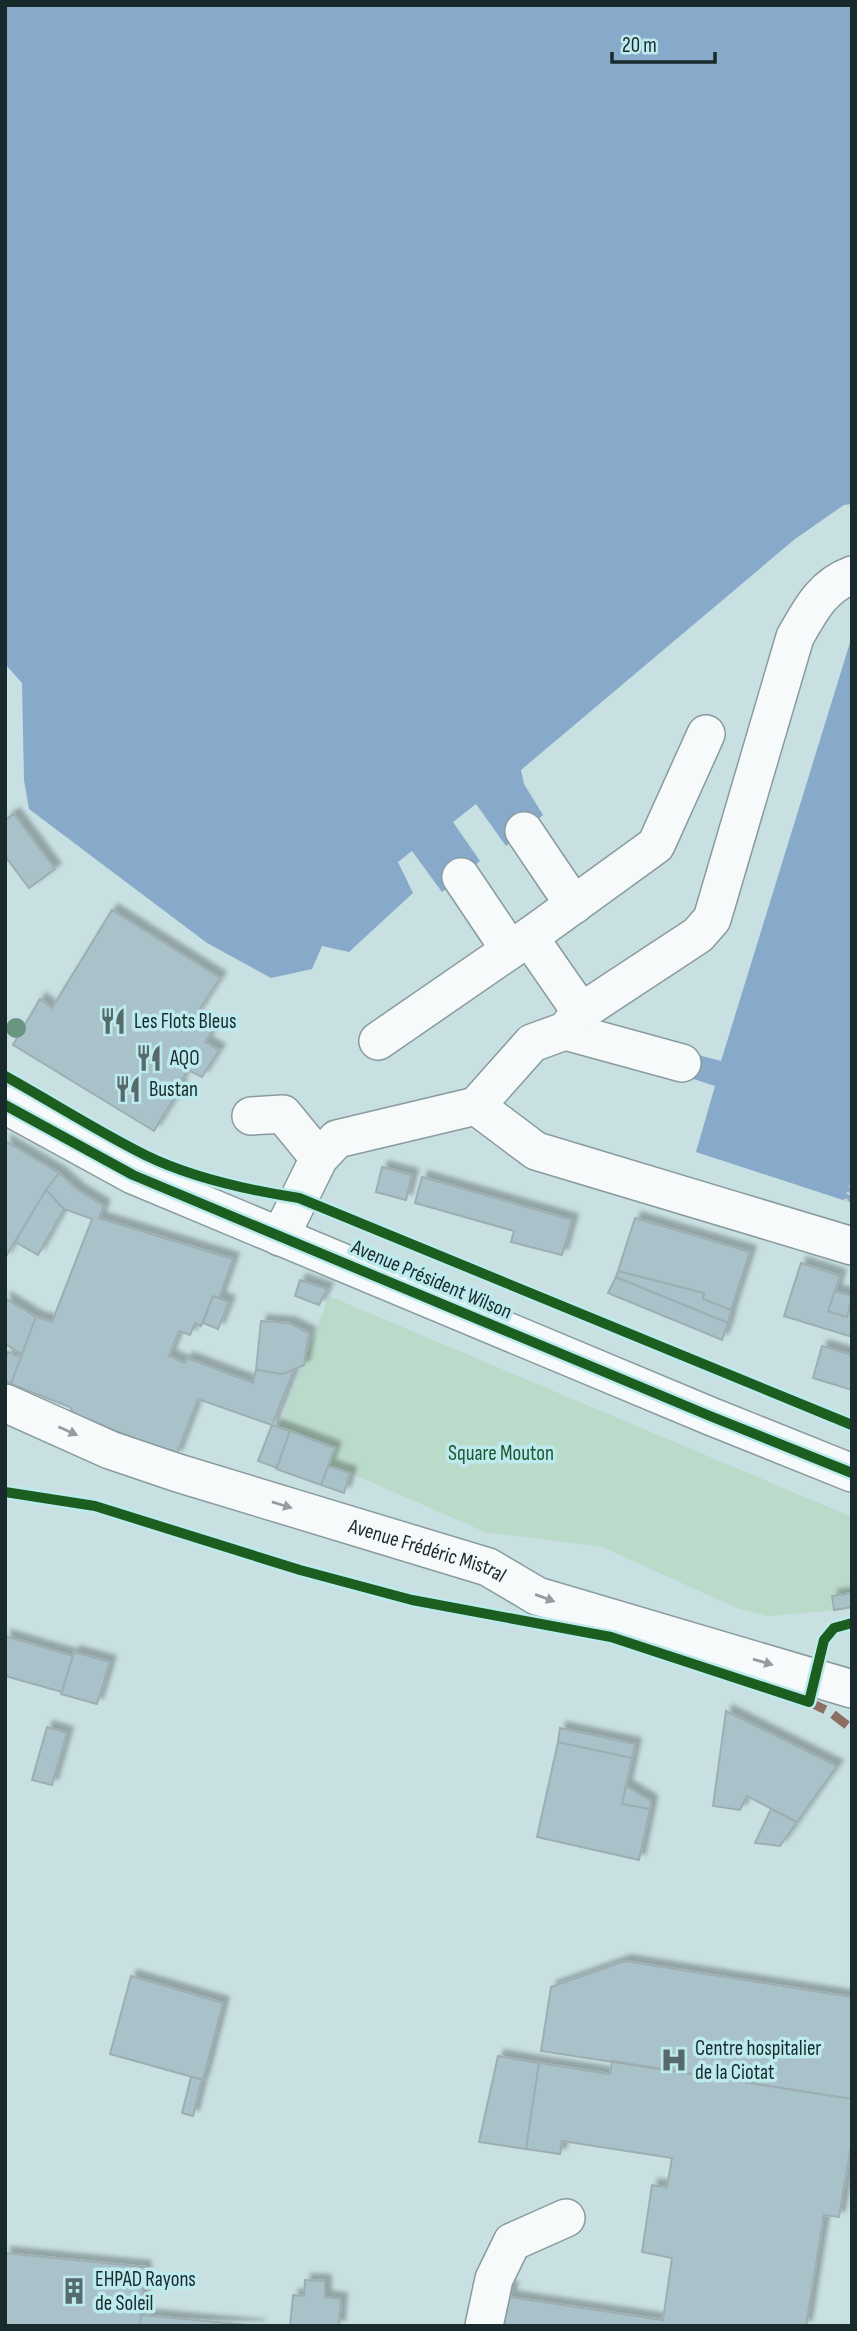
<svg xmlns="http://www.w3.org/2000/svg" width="857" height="2331" font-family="'Sofia Sans Condensed',sans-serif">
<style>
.green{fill:#badaca}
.water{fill:#88aaca}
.building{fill:#a9c1c8;stroke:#9daeb2;stroke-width:2;filter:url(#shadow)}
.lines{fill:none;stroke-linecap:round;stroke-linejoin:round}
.minor-casing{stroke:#899b9d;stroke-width:40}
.path{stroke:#cbd2d2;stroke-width:4.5;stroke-dasharray:2 5;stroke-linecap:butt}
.minor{stroke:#f7fafb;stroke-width:37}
.quiet{stroke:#8d6e63;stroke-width:9;stroke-dasharray:18 9;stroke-linecap:butt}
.cycleway-casing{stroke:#bdeaed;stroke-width:15}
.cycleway{stroke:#1b5e20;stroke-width:10}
.tree{fill:#699581}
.oneway{fill:#939c9e}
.labels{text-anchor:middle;stroke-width:7;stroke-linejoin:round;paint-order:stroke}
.poi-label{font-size:21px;fill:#192a2c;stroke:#bdeaed;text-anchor:start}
.street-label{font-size:21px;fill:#192a2c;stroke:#bdeaed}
.park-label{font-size:21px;fill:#1c5832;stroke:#bdeaed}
</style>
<defs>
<filter id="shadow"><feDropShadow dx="6" dy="-6" stdDeviation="2" flood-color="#0004"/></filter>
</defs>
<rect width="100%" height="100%" fill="#c8e0e2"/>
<path class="green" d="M329 1296 852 1517V1609L767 1616 737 1608 602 1547 485 1532 350 1473 328 1466 335 1448 279 1428Z"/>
<path class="water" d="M5 5H852V504L844 505 795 539 521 770 524 784 543 815 506 846 476 804 453 822 480 861 442 892 412 851 398 862 413 893 349 952 322 946 312 969 271 978 207 943 29 809 24 780 22 683 5 664Z
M852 636V1203L696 1152 715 1086 678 1074 687 1052 721 1061Z"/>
<path class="building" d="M14 814 55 869 29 888 5 856V820Z
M112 910 220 978 194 1018 213 1030 205 1042 219 1050 202 1077 188 1070 178 1085 181 1087 154 1131 13 1045 40 999 52 1008Z
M5 1141 59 1173 46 1190 5 1258Z
M382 1167 412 1175 406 1200 376 1192Z
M59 1173 78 1190 104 1206 99 1218 233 1259 219 1298 213 1296 201 1326 195 1323 190 1335 179 1331 169 1356 185 1363 187 1358 253 1383 256 1370 283 1374 294 1370 272 1425 198 1399 176 1456 73 1413 70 1407 11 1384 36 1317 52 1322 92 1219 64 1209 46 1190Z
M422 1177 572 1220 562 1255 511 1242 514 1231 415 1203Z
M46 1190 64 1209 38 1255 15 1242Z
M635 1218 750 1252 731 1310 703 1299 704 1293 618 1271Z
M801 1263 840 1276 828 1311 847 1317 852 1300V1337L784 1316Z
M618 1271 704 1293 703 1299 731 1310 728 1323 616 1277Z
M616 1277 728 1323 722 1340 608 1293Z
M300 1280 327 1289 319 1305 295 1296Z
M835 1291 852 1296 847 1317 828 1311Z
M213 1296 229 1302 218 1329 203 1323Z
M5 1298 36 1317 22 1354 5 1344Z
M261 1321 289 1323 309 1333 304 1365 283 1374 256 1370Z
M822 1346 852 1355V1390L813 1378Z
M8 1352 17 1356 22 1354 11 1384 5 1381V1360Z
M272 1425 290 1431 277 1468 258 1461Z
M290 1431 335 1448 321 1485 276 1469Z
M328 1466 350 1473 344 1493 321 1485Z
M852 1593V1607L834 1610 832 1596Z
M5 1636 73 1656 62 1692 5 1676Z
M74 1652 110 1662 97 1704 61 1694Z
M726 1711 837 1766 797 1822 747 1796 740 1810 713 1806Z
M47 1727 67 1733 52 1785 32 1780Z
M560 1728 635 1744 632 1758 558 1742Z
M558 1742 632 1758 622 1804 650 1809 639 1860 537 1837Z
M626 1786 651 1801 650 1809 622 1804Z
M771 1809 797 1822 780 1846 755 1843Z
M625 1961 852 1997V2099L541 2051 551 1987Z
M131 1976 223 2003 203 2080 110 2054Z
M498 2056 539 2063 526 2149 479 2142Z
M612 2061 852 2099V2140L839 2217 824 2215 806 2326H479L485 2284 512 2288 510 2297 663 2320 672 2258 642 2252 652 2185 667 2187 672 2158 562 2141 560 2154 526 2149 539 2063 610 2074Z
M191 2077 202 2079 193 2116 182 2113Z
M5 2253 145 2267 140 2326H5Z
M305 2280 325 2281V2297L341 2299 339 2326H290L293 2295 304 2296Z
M141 2315 260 2326H140Z"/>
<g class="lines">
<defs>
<g id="minor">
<path d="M524 831 574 905"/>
<path d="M461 877 510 950"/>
<path d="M529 937 656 845 706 734"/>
<path d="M565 1031 682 1063"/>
<path d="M378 1041 529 937 581 1012"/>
<path d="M5 1105 133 1175 710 1416 852 1473"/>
<path d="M476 1106 532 1043 565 1031 581 1012 698 935 712 919 795 637C810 611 822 586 852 575"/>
<path d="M251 1116 283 1114 319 1158"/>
<path d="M280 1237 319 1158 337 1139 476 1106 536 1151 852 1246"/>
<path id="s1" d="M5 1403 110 1450 178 1473 488 1567 537 1596 852 1689"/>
<path d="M484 2326 494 2279 512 2242 566 2218"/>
</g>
</defs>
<use href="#minor" class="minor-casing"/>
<path class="path" d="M846 1201 852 1184"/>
<use href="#minor" class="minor"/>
<path class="quiet" d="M809 1702 830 1712 852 1729"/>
<defs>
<path id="cycleway" d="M5 1076C52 1102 97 1131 145 1155 192 1178 247 1190 299 1198L852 1425
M5 1105 133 1175 710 1416 852 1473
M5 1492 95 1506 300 1570 412 1600 611 1637 809 1702 824 1640 834 1628 852 1623"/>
</defs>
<use href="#cycleway" class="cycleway-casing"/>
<use href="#cycleway" class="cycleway"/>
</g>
<circle class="tree" cx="16" cy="1028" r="10"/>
<defs><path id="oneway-solid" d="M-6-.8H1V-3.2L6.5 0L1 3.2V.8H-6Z" transform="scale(1.75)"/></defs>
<g class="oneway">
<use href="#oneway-solid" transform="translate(68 1431) rotate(24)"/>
<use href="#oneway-solid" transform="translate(282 1505) rotate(17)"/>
<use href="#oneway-solid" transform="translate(545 1598) rotate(20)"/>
<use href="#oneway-solid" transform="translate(763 1662) rotate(16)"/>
</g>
<defs>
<symbol id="restaurant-bare" viewBox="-9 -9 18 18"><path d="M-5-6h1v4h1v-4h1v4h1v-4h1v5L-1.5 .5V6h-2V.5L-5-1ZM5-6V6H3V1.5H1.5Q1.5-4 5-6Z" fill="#566a6c" stroke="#bdeaed" stroke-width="2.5" paint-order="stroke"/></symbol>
<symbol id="hospital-bare" viewBox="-9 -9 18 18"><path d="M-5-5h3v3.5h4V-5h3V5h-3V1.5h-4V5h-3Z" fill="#566a6c" stroke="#bdeaed" stroke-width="2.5" paint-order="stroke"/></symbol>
<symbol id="building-bare" viewBox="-9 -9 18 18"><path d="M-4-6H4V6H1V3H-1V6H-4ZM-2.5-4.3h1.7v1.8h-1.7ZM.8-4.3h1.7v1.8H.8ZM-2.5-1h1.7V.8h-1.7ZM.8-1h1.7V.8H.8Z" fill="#566a6c" stroke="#bdeaed" stroke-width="2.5" paint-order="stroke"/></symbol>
</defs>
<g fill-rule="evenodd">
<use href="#restaurant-bare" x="94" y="1002" width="38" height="38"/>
<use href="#restaurant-bare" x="130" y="1039" width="38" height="38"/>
<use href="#restaurant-bare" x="109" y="1070" width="38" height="38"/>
<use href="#hospital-bare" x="655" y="2041" width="38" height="38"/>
<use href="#building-bare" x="55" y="2272" width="38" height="38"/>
</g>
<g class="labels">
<g class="poi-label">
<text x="134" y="1028">Les Flots Bleus</text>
<text x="170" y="1065">AQO</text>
<text x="149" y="1096">Bustan</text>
<text x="695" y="2055">Centre hospitalier<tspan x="695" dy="24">de la Ciotat</tspan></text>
<text x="95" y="2286">EHPAD Rayons<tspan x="95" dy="24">de Soleil</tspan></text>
</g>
<g class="street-label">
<text transform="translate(432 1279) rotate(23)" y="7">Avenue Président Wilson</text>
<text dy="7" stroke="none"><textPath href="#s1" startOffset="448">Avenue Frédéric Mistral</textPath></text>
</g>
<g class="park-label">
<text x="501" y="1460">Square Mouton</text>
</g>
</g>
<rect width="857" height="2331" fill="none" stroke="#192a2c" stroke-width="14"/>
<path d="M612 52v10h103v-10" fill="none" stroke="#192a2c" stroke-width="3.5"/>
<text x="622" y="52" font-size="21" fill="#192a2c" stroke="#bdeaed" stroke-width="5" paint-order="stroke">20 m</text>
</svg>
